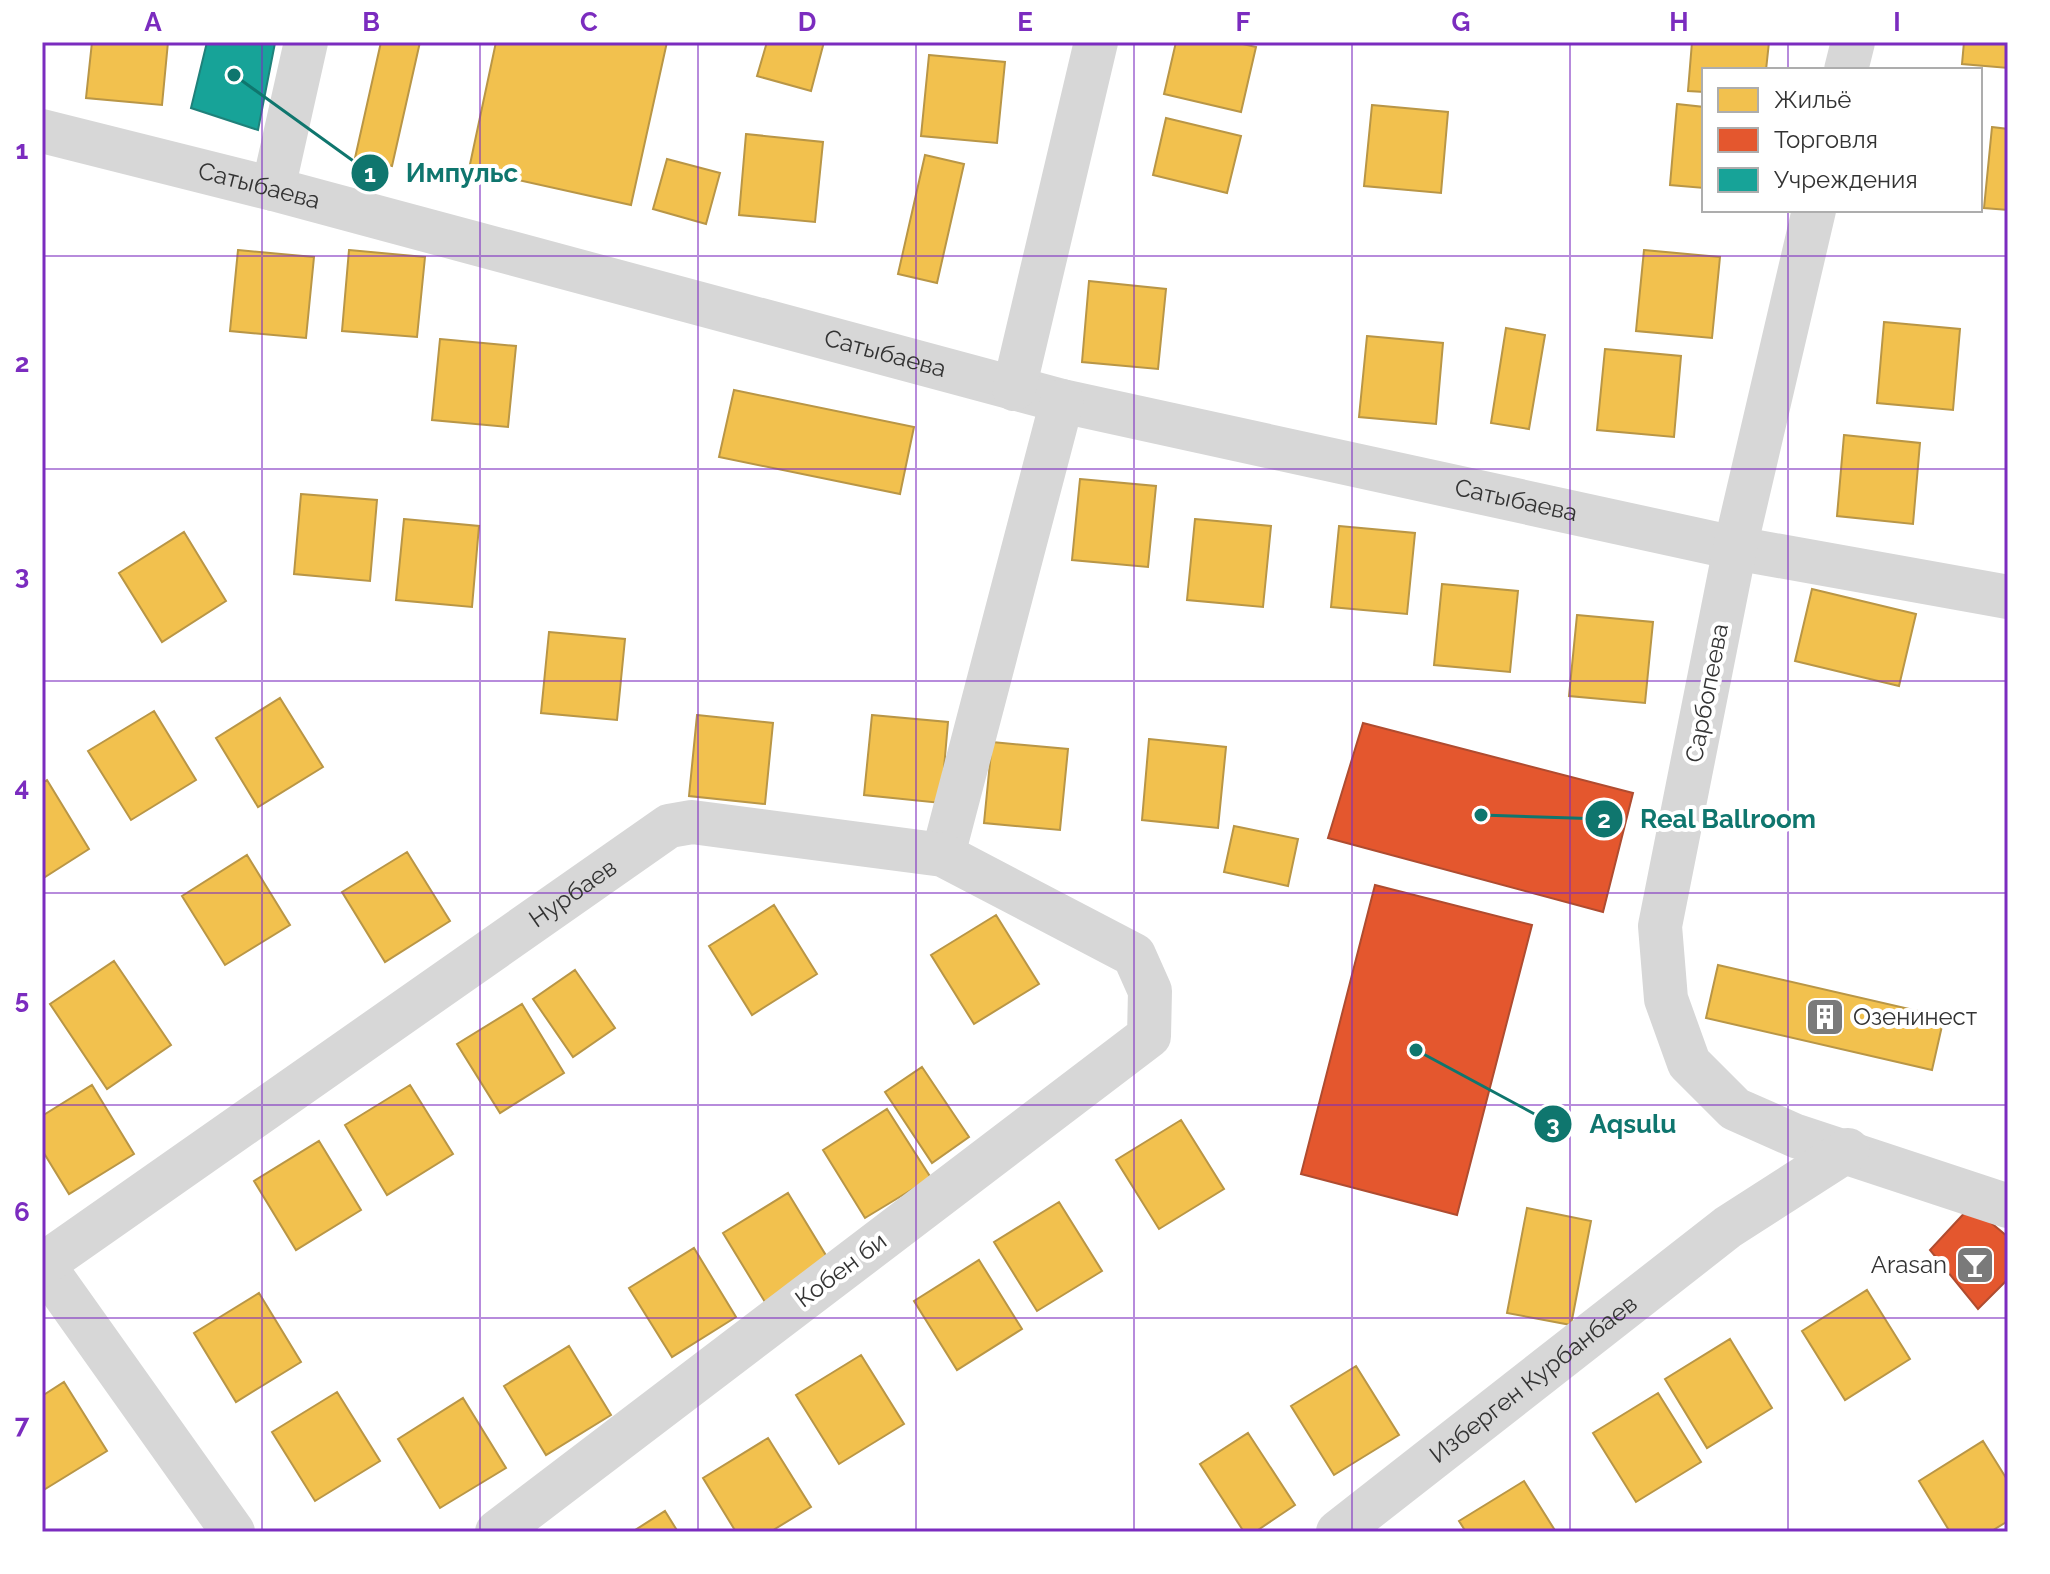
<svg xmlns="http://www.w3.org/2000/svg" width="2050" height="1574" font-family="Raleway,sans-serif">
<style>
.homes{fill:#f2c14e;stroke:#b99646;stroke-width:2}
.shops{fill:#e4572e;stroke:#af4c30;stroke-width:2}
.public{fill:#17a398;stroke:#1f817a;stroke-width:2}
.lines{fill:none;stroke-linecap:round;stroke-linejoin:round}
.minor{stroke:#d7d7d7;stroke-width:44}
.grid{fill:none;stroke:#7b2cbf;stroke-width:2;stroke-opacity:0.55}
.labels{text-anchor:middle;stroke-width:8;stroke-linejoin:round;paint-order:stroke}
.street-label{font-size:24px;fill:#333;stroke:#fff}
.poi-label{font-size:24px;fill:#333;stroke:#fff;text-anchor:start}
.leader{fill:none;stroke:#0f766e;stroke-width:3}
.callout-dot{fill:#0f766e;stroke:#fff;stroke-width:3}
.mark-label{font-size:24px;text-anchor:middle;font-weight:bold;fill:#fff}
.callout-label{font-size:26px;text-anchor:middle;font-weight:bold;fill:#0f766e;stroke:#fff;stroke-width:8;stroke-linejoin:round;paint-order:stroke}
.neatline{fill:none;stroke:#7b2cbf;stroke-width:3}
.grid-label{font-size:26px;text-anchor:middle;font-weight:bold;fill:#7b2cbf}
</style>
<rect width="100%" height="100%" fill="#fff"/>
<path class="homes" d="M92 42H168L162 105 86 98Z
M381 42H420L392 166 355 158Z
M496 42H667L631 205 469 169Z
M767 42H824L811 91 757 76Z
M1176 42H1234L1256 47 1241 112 1164 94Z
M1692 42H1769L1766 70H1704V92L1688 91Z
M1964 42H2008V68L1962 64Z
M929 55 1005 62 997 143 921 136Z
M1677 104 1704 107V188L1670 185Z
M1372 105 1448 112 1441 193 1364 186Z
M1166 118 1241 136 1227 193 1153 175Z
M1992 127 2008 129V210L1984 208Z
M746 134 823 142 815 222 739 215Z
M925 155 964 164 937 283 898 274Z
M667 159 720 173 706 224 653 209Z
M238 250 314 257 306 338 230 331Z
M349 250 425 257 417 337 342 331Z
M1644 250 1720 257 1712 338 1636 331Z
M1089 281 1166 289 1158 369 1082 362Z
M1884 322 1960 329 1953 410 1877 403Z
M1506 328 1545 335 1529 429 1491 423Z
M1367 336 1443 343 1436 424 1359 417Z
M440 339 516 346 508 427 432 420Z
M1605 349 1681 356 1674 437 1597 430Z
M734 390 914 427 900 494 719 457Z
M1844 435 1920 443 1913 524 1837 516Z
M1080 479 1156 486 1148 567 1072 560Z
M301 494 377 500 370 581 294 574Z
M404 519 479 526 472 607 396 600Z
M1195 519 1271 526 1263 607 1187 600Z
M1339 526 1415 533 1407 614 1331 607Z
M184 532 226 601 162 642 119 573Z
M1442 584 1518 591 1510 672 1434 665Z
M1812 589 1916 614 1899 686 1795 661Z
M1577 615 1653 622 1645 703 1569 696Z
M549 632 625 639 617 720 541 713Z
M280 698 323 767 258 807 216 738Z
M154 711 196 780 131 820 88 751Z
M697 715 773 723 765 804 689 796Z
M872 715 948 722 941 803 864 795Z
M1149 739 1226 747 1218 828 1142 820Z
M992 742 1068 749 1060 830 984 823Z
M47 780 89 849 42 879V783Z
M1234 826 1298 839 1288 886 1224 872Z
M407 852 450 921 385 962 342 892Z
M247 855 290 925 225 965 182 896Z
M774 905 817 974 752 1015 709 946Z
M996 915 1039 984 974 1024 931 955Z
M114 961 171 1045 107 1089 50 1004Z
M1718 965 1944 1017 1932 1070 1706 1018Z
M575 970 615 1028 573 1057 533 999Z
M522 1004 564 1073 500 1113 457 1044Z
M922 1067 969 1137 932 1163 885 1092Z
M92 1085 134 1154 69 1194 42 1150V1116Z
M410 1085 453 1154 387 1195 345 1125Z
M887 1109 931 1178 865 1218 823 1150Z
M1181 1120 1224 1189 1159 1229 1116 1160Z
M319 1141 361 1210 296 1250 254 1181Z
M788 1193 830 1262 765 1302 723 1233Z
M1059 1202 1102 1271 1037 1311 994 1242Z
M1527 1208 1591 1221 1571 1325 1507 1313Z
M694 1248 736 1317 672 1357 629 1288Z
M979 1260 1022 1329 957 1370 914 1301Z
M1867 1290 1910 1359 1845 1400 1802 1331Z
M259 1293 301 1362 236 1402 194 1333Z
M1730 1339 1772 1408 1707 1448 1665 1379Z
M569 1346 611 1415 546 1455 504 1386Z
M861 1355 904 1424 839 1464 796 1395Z
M1356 1366 1399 1435 1334 1475 1291 1406Z
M64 1382 107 1451 42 1491V1396Z
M337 1392 380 1461 315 1501 272 1432Z
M1658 1393 1701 1462 1636 1502 1593 1433Z
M463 1398 506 1468 440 1508 398 1439Z
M1248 1433 1295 1505 1255 1532H1244L1200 1464Z
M768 1438 811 1507 770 1532H736L703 1478Z
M1983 1441 2008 1481V1521L1990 1532H1950L1919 1481Z
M1524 1481 1556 1532H1466L1459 1521Z
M665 1511 678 1532H632Z"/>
<path class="shops" d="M1363 723 1633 793 1603 912 1328 838Z
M1375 885 1532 925 1457 1215 1301 1174Z
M1971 1206 2008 1237V1279L1978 1309 1930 1250Z"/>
<path class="public" d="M207 42 275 43 258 130 191 108Z"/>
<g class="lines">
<g class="minor">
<path d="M1846 70 1853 42"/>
<path id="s1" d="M42 131 273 189 1062 401 1735 548 2008 597"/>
<path d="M273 189 306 42"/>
<path d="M1814 210 1735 548 1660 926 1666 999 1689 1063 1735 1109 1796 1136 2008 1206"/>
<path d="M1014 389 1096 42"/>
<path d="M943 855 1062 401"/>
<path d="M42 1263 233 1532"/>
<path id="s2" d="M42 1265 669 826 692 822 943 855 1134 955 1150 991 1149 1036 497 1532"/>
<path id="s3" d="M1338 1532 1728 1227 1848 1150"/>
</g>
</g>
<path class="grid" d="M262 42V1532M480 42V1532M698 42V1532M916 42V1532M1134 42V1532M1352 42V1532M1570 42V1532M1788 42V70M1788 210V1532M42 256H2008M42 469H2008M42 681H2008M42 893H2008M42 1105H2008M42 1318H2008"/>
<defs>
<symbol id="building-square" viewBox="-11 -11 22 22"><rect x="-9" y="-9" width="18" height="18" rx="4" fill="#7a7a7a" stroke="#fff"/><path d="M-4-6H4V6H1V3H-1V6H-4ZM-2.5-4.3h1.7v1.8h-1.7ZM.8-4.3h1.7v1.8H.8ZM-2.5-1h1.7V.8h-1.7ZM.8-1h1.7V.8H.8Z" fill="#fff"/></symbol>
<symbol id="bar-square" viewBox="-11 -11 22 22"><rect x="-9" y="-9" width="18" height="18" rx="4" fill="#7a7a7a" stroke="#fff"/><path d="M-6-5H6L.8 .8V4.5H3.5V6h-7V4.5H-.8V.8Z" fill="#fff"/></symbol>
</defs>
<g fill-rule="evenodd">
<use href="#building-square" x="1803" y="995" width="44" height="44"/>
<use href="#bar-square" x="1953" y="1243" width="44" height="44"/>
</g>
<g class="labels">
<g class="street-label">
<text dy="8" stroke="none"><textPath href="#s1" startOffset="224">Сатыбаева</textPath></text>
<text dy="8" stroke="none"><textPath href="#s1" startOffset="872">Сатыбаева</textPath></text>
<text dy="8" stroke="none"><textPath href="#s1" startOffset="1520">Сатыбаева</textPath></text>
<text transform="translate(1707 693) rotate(-79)" y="8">Сарбопеева</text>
<text dy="8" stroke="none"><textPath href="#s2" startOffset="648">Нурбаев</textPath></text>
<text transform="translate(841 1270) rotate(-37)" y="8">Кобен би</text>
<text dy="8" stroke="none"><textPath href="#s3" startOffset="248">Изберген Курбанбаев</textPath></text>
</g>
<g class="poi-label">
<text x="1853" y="1025">Озенинест</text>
<text x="1947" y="1273" text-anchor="end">Arasan</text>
</g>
</g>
<path class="leader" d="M234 75L370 173M1481 815L1604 819M1416 1050L1553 1124"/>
<g class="callout-dot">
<circle cx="234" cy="75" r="8"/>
<circle cx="1481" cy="815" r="8"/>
<circle cx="1416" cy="1050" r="8"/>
<circle cx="370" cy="173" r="20"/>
<circle cx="1604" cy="819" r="20"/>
<circle cx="1553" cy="1124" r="20"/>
</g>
<g class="mark-label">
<text x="370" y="182">1</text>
<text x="1604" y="828">2</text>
<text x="1553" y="1133">3</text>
</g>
<g class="callout-label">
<text x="462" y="182">Импульс</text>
<text x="1728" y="828">Real Ballroom</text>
<text x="1633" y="1133">Aqsulu</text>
</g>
<rect width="2050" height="1574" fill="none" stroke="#ffffff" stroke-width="88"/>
<rect x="1702" y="68" width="280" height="144" fill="#ffffff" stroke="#adadad" stroke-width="2"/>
<rect x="1718" y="88" width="40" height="24" fill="#f2c14e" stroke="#adadad" stroke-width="2"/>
<text x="1774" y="108" font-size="24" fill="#333333">Жильё</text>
<rect x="1718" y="128" width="40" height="24" fill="#e4572e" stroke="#adadad" stroke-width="2"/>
<text x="1774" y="148" font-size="24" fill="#333333">Торговля</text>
<rect x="1718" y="168" width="40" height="24" fill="#17a398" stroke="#adadad" stroke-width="2"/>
<text x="1774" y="188" font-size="24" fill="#333333">Учреждения</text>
<rect x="44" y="44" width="1962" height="1486" class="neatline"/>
<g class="grid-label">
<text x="153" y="31">A</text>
<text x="371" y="31">B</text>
<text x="589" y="31">C</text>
<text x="807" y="31">D</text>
<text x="1025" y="31">E</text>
<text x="1243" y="31">F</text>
<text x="1461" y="31">G</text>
<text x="1679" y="31">H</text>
<text x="1897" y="31">I</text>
<text x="22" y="159">1</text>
<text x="22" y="372">2</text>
<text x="22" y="584">3</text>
<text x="22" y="796">4</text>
<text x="22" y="1008">5</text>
<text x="22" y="1221">6</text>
<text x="22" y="1433">7</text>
</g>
</svg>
